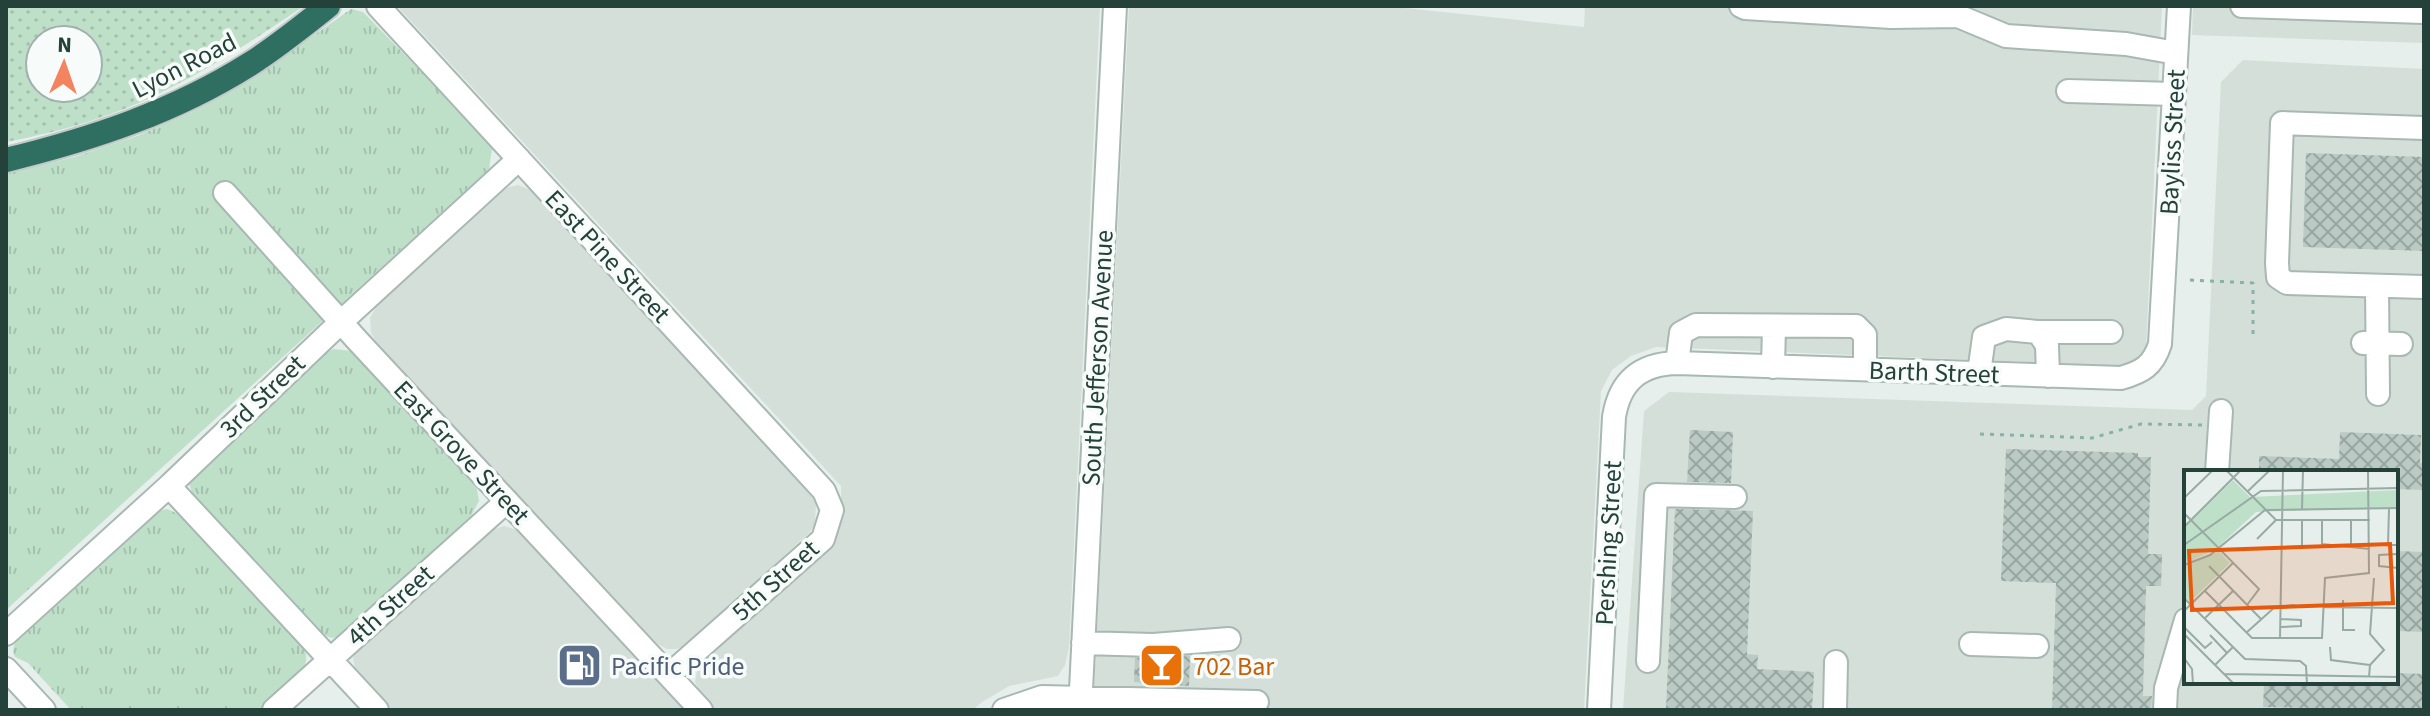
<svg xmlns="http://www.w3.org/2000/svg" width="2430" height="716" font-family="'Source Sans 3',sans-serif">
<style>
.built{fill:#d4dfda;fill-rule:evenodd}
.grass{fill:url(#grass-tufts)}
.park{fill:url(#park-dots);fill-rule:evenodd}
.building{fill:url(#building-cross-hatch)}
.lines{fill:none;stroke-linecap:round;stroke-linejoin:round}
.minor-casing{stroke:#a8b8b2;stroke-width:26}
.highway-casing{stroke:#c2cac8;stroke-width:28}
.path{stroke:#86b3a5;stroke-width:3;stroke-dasharray:4 6;stroke-linecap:butt}
.minor{stroke:#fff;stroke-width:22}
.highway{stroke:#2f6f62;stroke-width:24}
.labels{text-anchor:middle;stroke-width:7;stroke-linejoin:round;paint-order:stroke}
.street-label{font-size:26px;fill:#24423a;stroke:#f7fbf9}
.service-label{font-size:26px;fill:#4e5e75;stroke:#f7fbf9;text-anchor:start}
.food-label{font-size:26px;fill:#c56008;stroke:#f7fbf9;text-anchor:start}
.inset-road{fill:none;stroke:#98aaa4;stroke-width:2}
.view{fill:#e8590c;fill-opacity:0.15;stroke:#e8590c;stroke-width:4}
.inset-edge{fill:none;stroke:#24423a;stroke-width:4}
</style>
<defs>
<pattern id="grass-tufts" width="24" height="20" patternUnits="userSpaceOnUse" patternTransform="scale(2)"><rect width="24" height="20" fill="#bfe0c8"/><path d="M3 7l-1-3M5 7V3M7 7l1-3M15 17l-1-3M17 17v-4M19 17l1-3" fill="none" stroke="#a4c1ad"/></pattern>
<pattern id="park-dots" width="8" height="8" patternUnits="userSpaceOnUse" patternTransform="scale(2)"><rect width="8" height="8" fill="#bfe0c8"/><path d="M2 2h.1M6 6h.1" fill="none" stroke="#a4c1ad" stroke-width="1.8" stroke-linecap="round"/></pattern>
<pattern id="building-cross-hatch" width="8" height="8" patternUnits="userSpaceOnUse" patternTransform="scale(2)"><rect width="8" height="8" fill="#bbcac4"/><path d="M0 0l8 8M0 8l8-8" fill="none" stroke="#98a6a0"/></pattern>
</defs>
<rect width="100%" height="100%" fill="#e6efeb"/>
<path class="built" d="M397 6H1100L1069 647 1065 665 1058 676 1009 686 982 702 973 710H715L701 695 695 682 698 666 831 542 841 518V486Z
M1129 6H1386L1584 27 1585 6H2162L2146 350 2138 362 2127 366 1656 347 1631 356 1612 370 1601 391 1584 710H1093Z
M2193 6H2424V43L2192 35Z
M2243 60 2424 69V710H1623L1644 411 1669 392 2192 410 2206 396 2221 82ZM2186 472H2396V682H2186Z
M518 185 536 192 812 492 816 503 815 524 810 532 685 646 676 649H667L654 642 375 340 371 333 370 318 378 304 505 188Z
M504 526 521 531 684 710H393L355 669 353 658 355 654 489 531Z"/>
<path class="grass" d="M351 9 363 12 488 140 492 149 489 169 6 610V174L74 157 137 136 192 112 249 81Z
M333 349 351 351 355 353 476 484 479 501 471 516 339 637 331 638 322 634 192 492 189 483 192 476 322 356Z
M167 509 181 515 303 647C308 656 307 662 302 671L259 710H71L28 663 15 657 13 651 15 641 158 511Z"/>
<path class="park" d="M6 6H304C260 36 216 65 168 89 119 115 60 132 6 142ZM40 40H88V88H40Z"/>
<path class="building" d="M2306 153 2424 157V251L2303 247Z
M1690 430 1733 432 1731 483 1687 482Z
M2340 432 2421 435 2420 463H2424V490L2396 489V472H2259V456L2339 459Z
M2006 449 2138 453V457H2151L2148 554H2162L2161 586H2146L2143 696H2152L2151 710H2052L2056 583 2001 581Z
M1675 509 1753 511 1747 654 1758 655 1757 669 1814 672 1812 710 1666 709Z
M2396 551 2424 552V632L2396 631Z
M1190 656 1189 686 1134 682 1135 658Z
M2396 673 2424 674V710L2263 707 2264 682H2396Z"/>
<g class="lines">
<defs>
<path id="minor" d="M378 6 824 491 832 510 823 539 669 675
M1741 6 1745 8 1891 17 1958 16 2006 36 2126 44 2176 53
M2242 6 2424 12
M2068 91 2174 94
M2424 128 2282 123 2277 263 2278 277 2287 283 2424 287
M225 193 357 340 701 710
M2377 286 2378 394
M2038 332H2111
M2363 343 2401 344
M1677 363 1681 333 1696 325 1856 326 1865 335V369
M1773 367 1774 326
M1979 373 1984 337 2006 329 2038 332 2047 345 2048 376
M2217 472 2221 411
M169 486 377 710
M6 634 169 486 341 322 519 159
M1083 643 1153 645 1229 639
M1971 644 2037 646
M1648 661 1656 495 1735 497
M6 669 44 710
M274 710 507 501
M1004 710 1042 697 1257 702
M1080 710 1115 6
M1599 710 1614 417C1620 380 1641 364 1677 363L2121 378C2142 372 2153 366 2160 344L2179 6
M1835 710 1836 662
M2165 710 2166 688 2186 620"/>
<path id="highway" d="M6 160C92 139 174 112 250 64 277 47 303 26 328 6"/>
</defs>
<use href="#minor" class="minor-casing"/>
<use href="#highway" class="highway-casing"/>
<path class="path" d="M2190 280 2253 283V339
M1980 434 2092 438 2141 424 2202 425"/>
<use href="#minor" class="minor"/>
<use href="#highway" class="highway"/>
</g>
<defs>
<symbol id="fuel-square" viewBox="-11 -11 22 22"><rect x="-9" y="-9" width="18" height="18" rx="4" fill="#5c6f8a" stroke="#f7fbf9"/><path d="M-5.5-6h7V0h2V4h1.3V-2.5L3-4.5l.8-.8L6-3V5H2.5V1h-1V6h-7ZM-4.2-4.7v3.2H.2V-4.7Z" fill="#fff"/></symbol>
<symbol id="bar-square" viewBox="-11 -11 22 22"><rect x="-9" y="-9" width="18" height="18" rx="4" fill="#e8710a" stroke="#f7fbf9"/><path d="M-6-5H6L.8 .8V4.5H3.5V6h-7V4.5H-.8V.8Z" fill="#fff"/></symbol>
</defs>
<g fill-rule="evenodd">
<use href="#fuel-square" x="554" y="640" width="51" height="51"/>
<use href="#bar-square" x="1136" y="640" width="51" height="51"/>
</g>
<g class="labels">
<g class="street-label">
<text transform="translate(184 65) rotate(-27)" y="9">Lyon Road</text>
<text transform="translate(2172 142) rotate(-87)" y="9">Bayliss Street</text>
<text transform="translate(608 256) rotate(47)" y="9">East Pine Street</text>
<text transform="translate(1097 358) rotate(-87)" y="9">South Jefferson Avenue</text>
<text transform="translate(1934 372) rotate(2)" y="9">Barth Street</text>
<text transform="translate(262 396) rotate(-44)" y="9">3rd Street</text>
<text transform="translate(462 452) rotate(47)" y="9">East Grove Street</text>
<text transform="translate(1608 543) rotate(-87)" y="9">Pershing Street</text>
<text transform="translate(775 580) rotate(-42)" y="9">5th Street</text>
<text transform="translate(390 605) rotate(-42)" y="9">4th Street</text>
</g>
<g class="service-label">
<text x="611" y="675">Pacific Pride</text>
</g>
<g class="food-label">
<text x="1193" y="675">702 Bar</text>
</g>
</g>
<g transform="translate(2184 470)">
<rect width="214" height="214" fill="#e6efeb"/>
<path d="M35 81 46 93 6 132 0 126V96Z" fill="#bfe0c8"/>
<path d="M49 10 66 27 214 20V37L72 42 31 80 0 94V58Z" fill="#bfe0c8"/>
<path class="inset-road" d="M42 0 92 50H186M63 22 86 0M0 28 29 0M118 39 119 0M0 43 75 119 63 135M167 50V77M0 57 57 0M73 69 92 50M138 74 186 79M0 75 77 21 214 18M186 75H214M204 75 205 39M118 76V49M138 76V50M214 84 195 85V96L214 98M0 95 26 85 81 40 214 38M25 96 77 149M21 121 68 168H138L141 108 185 103 184 0M0 128 61 189 116 191 122 196 123 214M159 130V160H171M140 137 214 138M0 141 49 93M20 149 49 121M0 157 21 178 28 172M97 157 117 156V150L97 149M62 163 91 137 111 135M0 164 50 214M26 165 43 183M96 169 99 0M146 177 147 190 186 195M0 188 8 199 9 214M31 195 49 177M40 204 214 207M185 207 186 195 200 180 186 164 190 108"/>
<path class="view" d="M206 74 209 133 8 140 5 81Z"/>
<rect width="214" height="214" class="inset-edge"/>
</g>
<rect width="2430" height="716" fill="none" stroke="#24423a" stroke-width="16"/>
<g transform="translate(64 64) rotate(2)"><circle r="38" fill="#f7fbf9" stroke="#a3b1ad" stroke-width="2"/>
<path d="M0-6L14 30L0 20L-14 30Z" fill="#f4845f"/>
<text y="-12" font-size="22" font-weight="bold" text-anchor="middle" fill="#24423a">N</text>
</g>
</svg>
